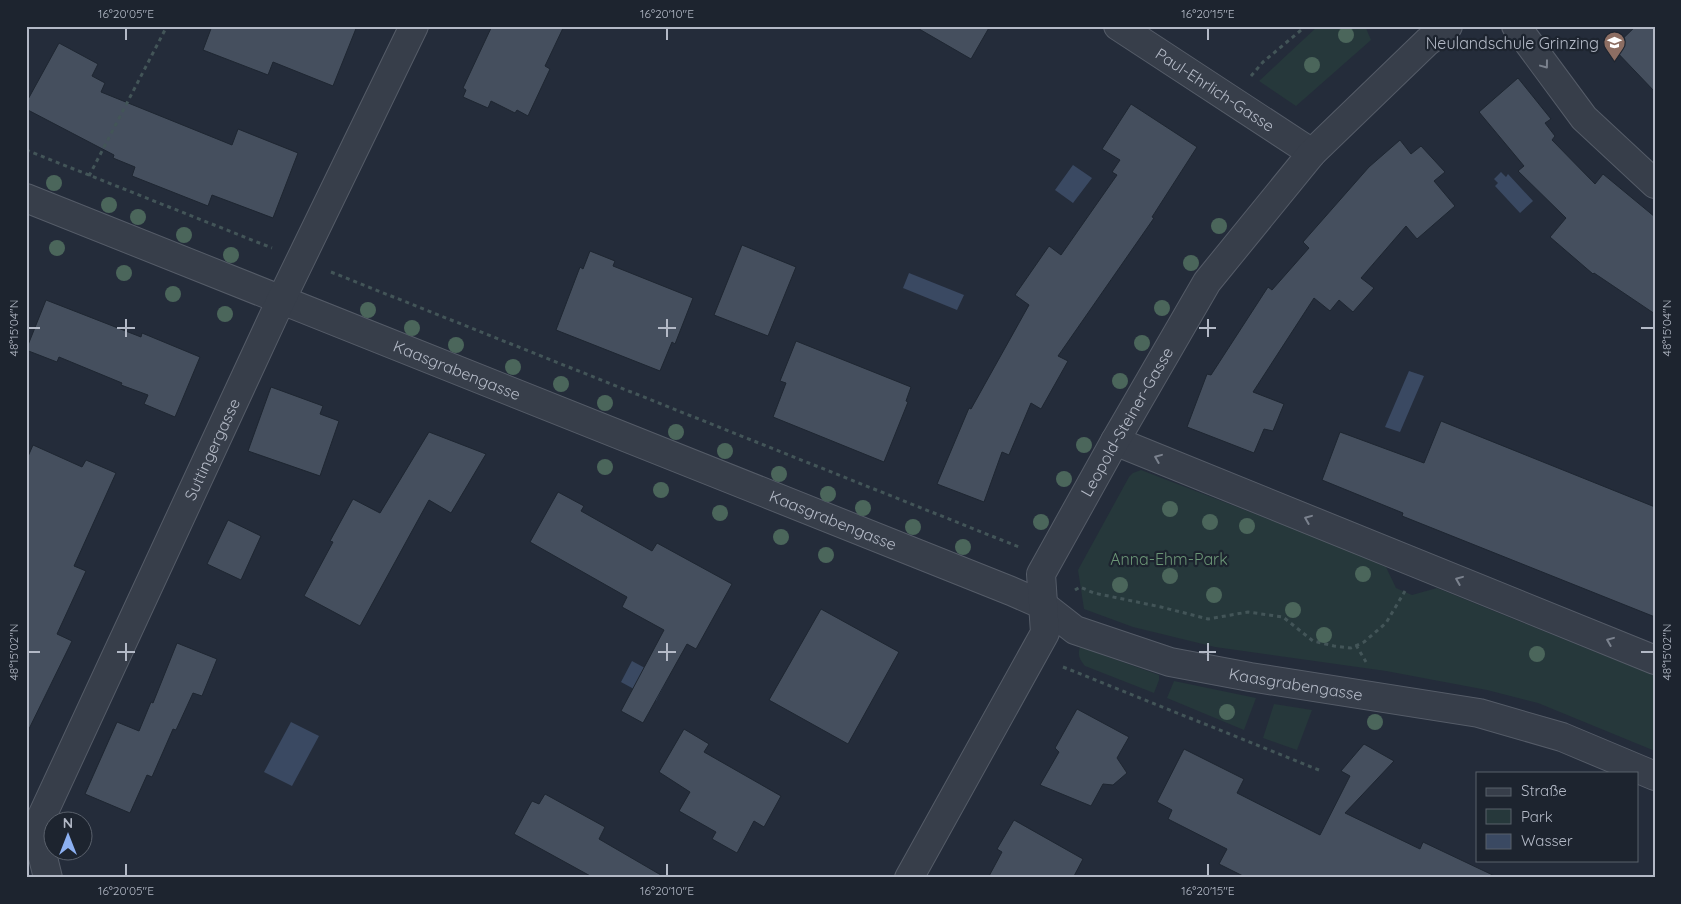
<svg xmlns="http://www.w3.org/2000/svg" width="1681" height="904" font-family="Quicksand,sans-serif">
<style>
.green{fill:#26383b}
.water{fill:#3a4962}
.building{fill:#454f5e;stroke:#1e2631}
.lines{fill:none;stroke-linecap:round;stroke-linejoin:round}
.minor-casing{stroke:#555c68;stroke-width:30}
.path{stroke:#435558;stroke-width:3;stroke-dasharray:4 4;stroke-linecap:butt}
.minor{stroke:#373e4a;stroke-width:28}
.tree{fill:#4b665b}
.oneway{stroke:#7b828e}
.ticks{fill:none;stroke:#b3b9c6;stroke-width:2}
.labels{text-anchor:middle;stroke-width:4.5;stroke-linejoin:round;paint-order:stroke}
.poi-label{font-size:16px;fill:#b3b9c6;stroke:#1d242f;text-anchor:end}
.street-label{font-size:16px;fill:#b3b9c6;stroke:#1d242f}
.park-label{font-size:16px;fill:#6b9576;stroke:#1d242f}
.neatline{fill:none;stroke:#b3b9c6;stroke-width:2}
.ticks-label{font-size:12px;text-anchor:middle;fill:#b3b9c6}
</style>
<rect width="100%" height="100%" fill="#242c3a"/>
<path class="green" d="M1318 26H1365L1371 40 1296 106 1259 81Z
M1141 470 1341 547 1386 567 1396 588 1412 595 1437 588 1655 676V751L1538 703 1487 690 1386 671 1215 647 1133 627 1084 609 1078 570 1129 477 1133 473Z
M1080 647 1159 675V680L1154 693 1085 666C1080 660 1077 655 1080 647Z
M1174 681 1256 698 1244 730 1167 698Z
M1274 704 1312 710 1297 750 1263 738Z"/>
<path class="water" d="M1073 165 1092 178 1073 203 1055 190Z
M1501 172 1506 177 1508 174 1533 201 1520 213 1495 186 1498 183 1494 179Z
M909 273 964 295 957 310 903 288Z
M1409 371 1424 376 1400 432 1385 427Z
M632 661 667 680 656 701 621 682Z
M291 722 319 736 292 786 264 772Z"/>
<path class="building" d="M212 26H357L333 86 273 62 268 75 203 50Z
M492 26H564L545 66 550 69 528 116 517 110 515 113 491 101 488 108 463 97 466 90 463 88Z
M914 26H990L971 59Z
M1636 26H1655V92L1613 48Z
M59 43 98 64 92 76 105 83 101 92 232 145 238 129 298 153 273 218 212 195 208 206 132 176 135 167 113 158 114 155 26 109V103Z
M1518 78 1551 119 1545 123 1555 136 1552 140 1595 184 1603 174 1655 217V314L1594 273 1593 274 1550 237 1566 218 1518 171 1524 166 1479 112Z
M1131 104 1197 147 1152 217 1154 218 1058 356 1068 361 1041 409 1031 403 1009 455 1002 452 984 502 937 484 969 408 971 409 1029 305 1015 295 1049 246 1061 255 1117 175 1112 172 1120 160 1102 149Z
M1400 140 1411 154 1421 146 1445 172 1434 181 1455 206 1417 239 1406 226 1361 278 1374 288 1353 312 1339 300 1330 311 1314 298 1253 392 1284 404 1273 431 1264 429 1254 453 1187 427 1207 374 1211 375 1268 287 1272 290 1309 248 1303 242 1369 167Z
M742 245 796 267 768 336 714 315Z
M590 251 615 261 613 266 693 298 675 344 672 342 660 371 556 330 580 267 583 269Z
M46 300 141 337 142 333 200 357 175 417 144 404 148 395 121 385 122 383 59 357 57 362 26 350Z
M796 341 911 387 906 401 908 402 884 462 773 417 786 383 780 381Z
M271 387 323 406 320 414 339 421 320 476 248 451Z
M1441 421 1655 507V617L1402 516 1403 513 1322 480 1340 432 1424 463Z
M429 432 486 454 451 513 429 500 360 626 304 596 333 542 330 541 353 499 380 513Z
M33 445 82 467 86 460 116 473 74 566 86 571 57 634 72 641 26 735V461Z
M558 492 584 506 581 511 652 551 657 543 732 584 696 649 687 644 643 723 621 711 664 630 622 607 627 597 530 542Z
M228 520 261 536 241 580 207 564Z
M821 609 899 652 848 744 769 700Z
M177 643 217 659 202 696 193 693 176 730 173 729 152 777 147 775 130 813 85 794 117 722 139 731 151 702 153 703Z
M1077 709 1129 737 1117 758 1127 773 1113 785 1103 784 1091 806 1040 785 1059 752 1055 748Z
M684 729 709 744 704 752 781 796 764 827 754 821 737 853 712 839 716 832 679 811 690 792 659 772Z
M1364 744 1394 761 1345 813 1420 849 1423 842 1499 878H1247L1219 864 1227 849 1168 819 1172 810 1157 802 1184 749 1244 779 1237 793 1320 835 1350 776 1341 771Z
M545 794 605 827 599 839 666 878H594L514 834 532 801 539 804Z
M1014 820 1083 859 1073 878H988L1002 852 997 849Z"/>
<g class="lines">
<defs>
<g id="minor">
<path id="s1" d="M1118 26 1312 153"/>
<path d="M1516 26 1584 118 1655 184"/>
<path id="s2" d="M26 198 1011 591 1043 605 1075 630 1170 662 1250 677 1479 713 1562 737 1655 776"/>
<path d="M1115 441 1655 660"/>
<path id="s3" d="M48 878 36 829 281 300 414 26"/>
<path id="s4" d="M909 878 1045 633 1041 574 1115 441 1207 282 1312 153 1427 42 1448 26"/>
</g>
</defs>
<use href="#minor" class="minor-casing"/>
<path class="path" d="M1251 76 1263 62 1306 26
M26 150 272 248
M89 176 167 26
M331 272 1019 547
M1075 590 1080 587 1094 593 1161 607 1208 619 1248 612 1283 617 1313 641 1334 646 1351 648 1364 642 1386 623 1405 591
M1356 645 1366 662
M1063 667 1319 770"/>
<use href="#minor" class="minor"/>
</g>
<g class="tree">
<circle cx="1346" cy="35" r="8"/>
<circle cx="1312" cy="65" r="8"/>
<circle cx="54" cy="183" r="8"/>
<circle cx="109" cy="205" r="8"/>
<circle cx="138" cy="217" r="8"/>
<circle cx="1219" cy="226" r="8"/>
<circle cx="184" cy="235" r="8"/>
<circle cx="57" cy="248" r="8"/>
<circle cx="231" cy="255" r="8"/>
<circle cx="1191" cy="263" r="8"/>
<circle cx="124" cy="273" r="8"/>
<circle cx="173" cy="294" r="8"/>
<circle cx="1162" cy="308" r="8"/>
<circle cx="368" cy="310" r="8"/>
<circle cx="225" cy="314" r="8"/>
<circle cx="412" cy="328" r="8"/>
<circle cx="1142" cy="343" r="8"/>
<circle cx="456" cy="345" r="8"/>
<circle cx="513" cy="367" r="8"/>
<circle cx="1120" cy="381" r="8"/>
<circle cx="561" cy="384" r="8"/>
<circle cx="605" cy="403" r="8"/>
<circle cx="676" cy="432" r="8"/>
<circle cx="1084" cy="445" r="8"/>
<circle cx="725" cy="451" r="8"/>
<circle cx="605" cy="467" r="8"/>
<circle cx="779" cy="474" r="8"/>
<circle cx="1064" cy="479" r="8"/>
<circle cx="661" cy="490" r="8"/>
<circle cx="828" cy="494" r="8"/>
<circle cx="863" cy="508" r="8"/>
<circle cx="1170" cy="509" r="8"/>
<circle cx="720" cy="513" r="8"/>
<circle cx="1041" cy="522" r="8"/>
<circle cx="1210" cy="522" r="8"/>
<circle cx="1247" cy="526" r="8"/>
<circle cx="913" cy="527" r="8"/>
<circle cx="781" cy="537" r="8"/>
<circle cx="963" cy="547" r="8"/>
<circle cx="826" cy="555" r="8"/>
<circle cx="1363" cy="574" r="8"/>
<circle cx="1170" cy="576" r="8"/>
<circle cx="1120" cy="585" r="8"/>
<circle cx="1214" cy="595" r="8"/>
<circle cx="1293" cy="610" r="8"/>
<circle cx="1324" cy="635" r="8"/>
<circle cx="1537" cy="654" r="8"/>
<circle cx="1227" cy="712" r="8"/>
<circle cx="1375" cy="722" r="8"/>
</g>
<defs><path id="oneway-chevron" d="M-2-3.5L2.5 0L-2 3.5" fill="none" stroke-width="1.6" stroke-linecap="round" stroke-linejoin="round" transform="scale(1.25)"/></defs>
<g class="oneway">
<use href="#oneway-chevron" transform="translate(1545 65) rotate(53)"/>
<use href="#oneway-chevron" transform="translate(1158 458) rotate(-158)"/>
<use href="#oneway-chevron" transform="translate(1308 519) rotate(-158)"/>
<use href="#oneway-chevron" transform="translate(1459 580) rotate(-158)"/>
<use href="#oneway-chevron" transform="translate(1610 641) rotate(-158)"/>
</g>
<path class="ticks" d="M126 28V40M667 28V40M1208 28V40M126 319V337M667 319V337M1208 319V337M28 328H40M117 328H135M658 328H676M1199 328H1216M1641 328H1654M126 643V661M667 643V661M1208 643V661M28 652H40M117 652H135M658 652H676M1199 652H1216M1641 652H1654M126 864V876M667 864V876M1208 864V876"/>
<defs>
<symbol id="school-pin" viewBox="-11 -11 22 30"><path d="M0 17L-7.5 6A9.5 9.5 0 1 1 7.5 6Z" fill="#8d6e63" stroke="#1d242f"/><path d="M0-5L7-2L0 1L-7-2ZM-4 1L0 2.5L4 1V4Q0 6-4 4Z" fill="#fff"/></symbol>
</defs>
<g fill-rule="evenodd">
<use href="#school-pin" x="1602" y="30" width="25" height="34"/>
</g>
<g class="labels">
<g class="poi-label">
<text x="1599" y="49">Neulandschule Grinzing</text>
</g>
<g class="street-label">
<text dy="6" stroke="none"><textPath href="#s1" startOffset="116">Paul-Ehrlich-Gasse</textPath></text>
<text dy="6" stroke="none"><textPath href="#s2" startOffset="464">Kaasgrabengasse</textPath></text>
<text dy="6" stroke="none"><textPath href="#s4" startOffset="514">Leopold-Steiner-Gasse</textPath></text>
<text dy="6" stroke="none"><textPath href="#s3" startOffset="469">Suttingergasse</textPath></text>
<text dy="6" stroke="none"><textPath href="#s2" startOffset="869">Kaasgrabengasse</textPath></text>
<text dy="6" stroke="none"><textPath href="#s2" startOffset="1364">Kaasgrabengasse</textPath></text>
</g>
<g class="park-label">
<text x="1169" y="565">Anna-Ehm-Park</text>
</g>
</g>
<rect width="1681" height="904" fill="none" stroke="#1d242f" stroke-width="55"/>
<rect x="1476" y="772" width="162" height="90" fill="#1d242f" stroke="#59606b"/>
<rect x="1486" y="788" width="25" height="8" fill="#373e4a" stroke="#59606b"/>
<text x="1521" y="796" font-size="15" fill="#b3b9c6">Straße</text>
<rect x="1486" y="809" width="25" height="15" fill="#26383b" stroke="#59606b"/>
<text x="1521" y="822" font-size="15" fill="#b3b9c6">Park</text>
<rect x="1486" y="834" width="25" height="15" fill="#3a4962" stroke="#59606b"/>
<text x="1521" y="846" font-size="15" fill="#b3b9c6">Wasser</text>
<g transform="translate(68 836)"><circle r="24" fill="#1d242f" stroke="#59606b"/>
<path d="M0-4L9 19L0 12L-9 19Z" fill="#8cb0f1"/>
<text y="-8" font-size="14" font-weight="bold" text-anchor="middle" fill="#b3b9c6">N</text>
</g>
<rect x="28" y="28" width="1626" height="848" class="neatline"/>
<g class="ticks-label">
<text x="126" y="18">16°20'05"E</text>
<text x="667" y="18">16°20'10"E</text>
<text x="1208" y="18">16°20'15"E</text>
<text transform="translate(14 328) rotate(-90)" y="4">48°15'04"N</text>
<text transform="translate(1667 328) rotate(-90)" y="4">48°15'04"N</text>
<text transform="translate(14 652) rotate(-90)" y="4">48°15'02"N</text>
<text transform="translate(1667 652) rotate(-90)" y="4">48°15'02"N</text>
<text x="126" y="895">16°20'05"E</text>
<text x="667" y="895">16°20'10"E</text>
<text x="1208" y="895">16°20'15"E</text>
</g>
</svg>
